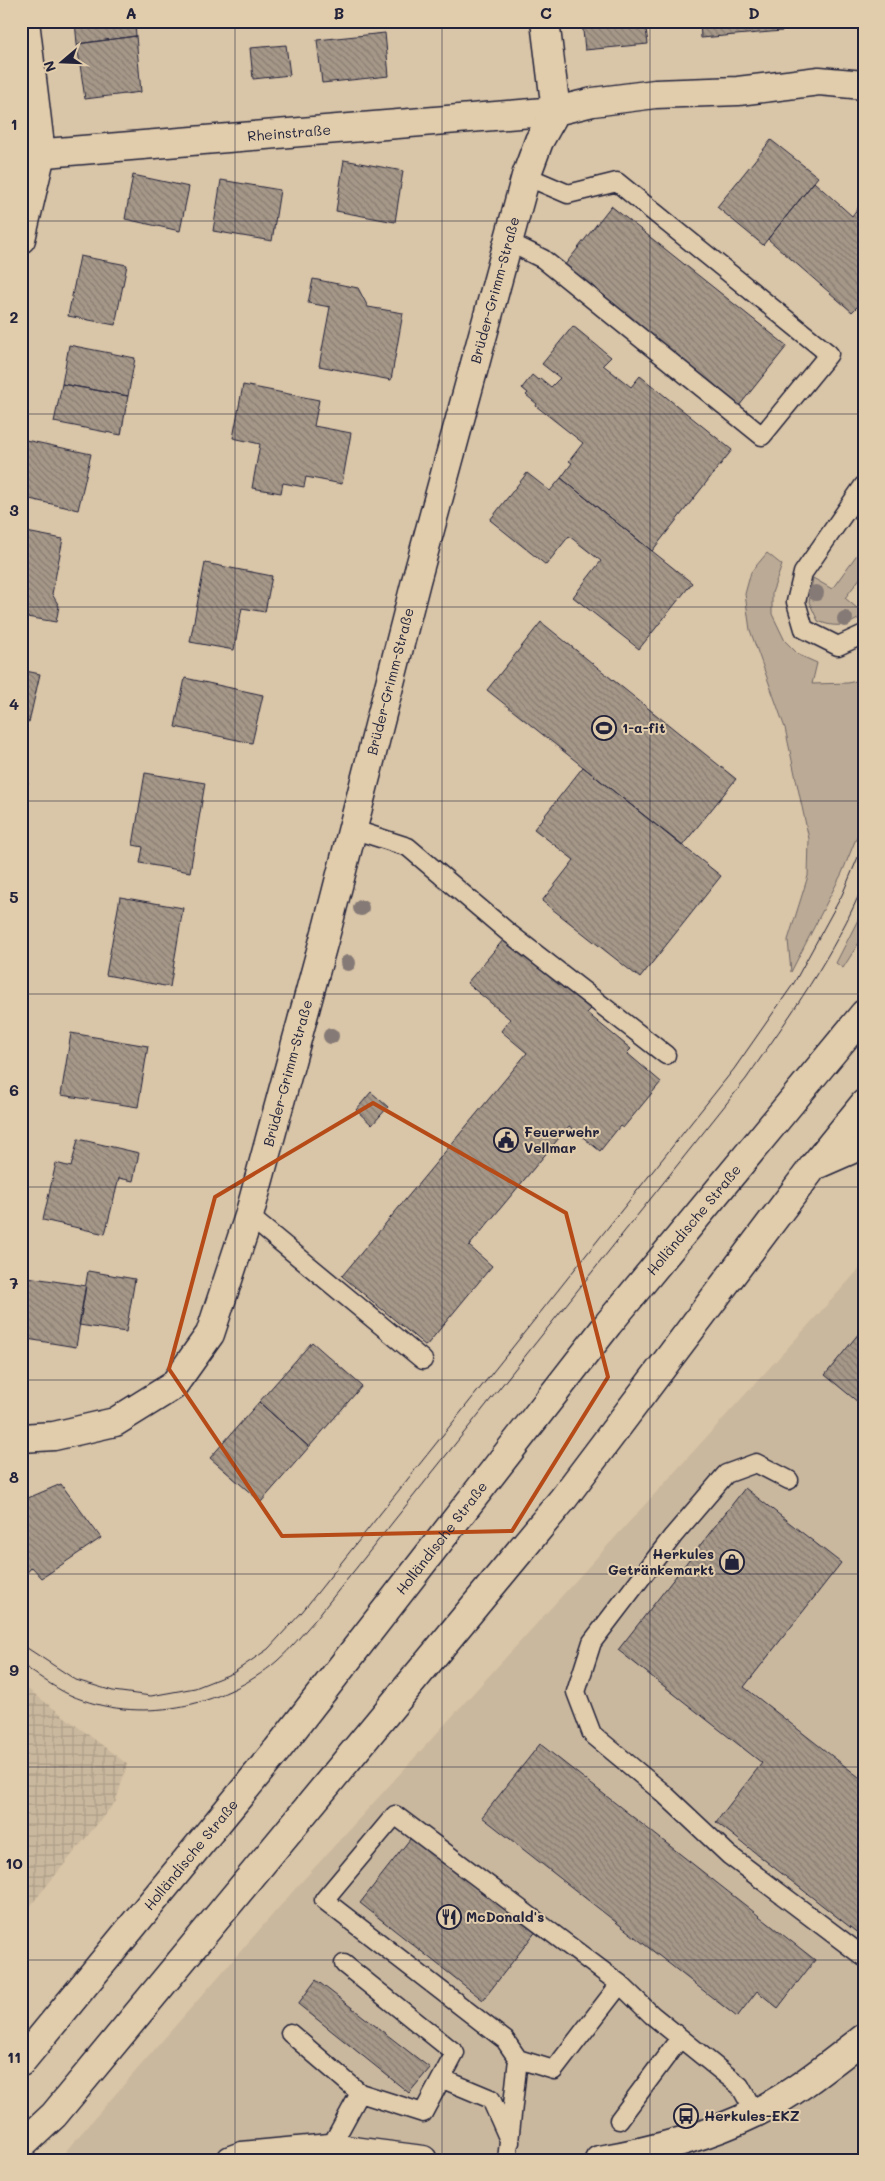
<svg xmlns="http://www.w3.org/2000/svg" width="885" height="2181" font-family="Mali,sans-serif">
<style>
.built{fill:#cab89e}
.industrial{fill:url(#industrial-grid)}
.grass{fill:#bbaa95;stroke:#6e6668}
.building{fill:url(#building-back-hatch);stroke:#22223b}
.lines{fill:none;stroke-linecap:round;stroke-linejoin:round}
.lane-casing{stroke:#22223b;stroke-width:21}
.street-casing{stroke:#22223b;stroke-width:31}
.secondary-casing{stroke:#22223b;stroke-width:31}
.highway-casing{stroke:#22223b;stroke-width:31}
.lane{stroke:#e1ccab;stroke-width:18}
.street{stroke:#e1ccab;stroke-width:28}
.secondary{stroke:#e1ccab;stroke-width:28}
.highway{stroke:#e1ccab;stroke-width:28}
.tram{stroke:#22223b;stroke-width:1}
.tree{fill:#857a76}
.marked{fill:none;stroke:#b64b18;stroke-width:4;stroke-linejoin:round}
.grid{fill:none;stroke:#22223b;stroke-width:1;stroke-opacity:0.55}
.labels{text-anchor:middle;stroke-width:4;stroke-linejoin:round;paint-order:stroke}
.street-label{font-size:14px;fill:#22223b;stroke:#e1ccab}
.poi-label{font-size:14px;font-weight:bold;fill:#22223b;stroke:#e1ccab;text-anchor:start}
.neatline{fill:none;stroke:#22223b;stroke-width:2}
.grid-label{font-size:16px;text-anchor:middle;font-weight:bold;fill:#22223b}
</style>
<defs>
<pattern id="industrial-grid" width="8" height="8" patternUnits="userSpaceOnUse" patternTransform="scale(1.25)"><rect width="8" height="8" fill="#cab89e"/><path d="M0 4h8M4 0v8" fill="none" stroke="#ad9e89"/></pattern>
<pattern id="building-back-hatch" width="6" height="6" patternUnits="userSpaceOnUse" patternTransform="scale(1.25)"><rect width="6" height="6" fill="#a69889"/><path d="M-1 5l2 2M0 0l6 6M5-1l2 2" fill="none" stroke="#877c71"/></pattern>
</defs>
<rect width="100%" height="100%" fill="#d9c5a7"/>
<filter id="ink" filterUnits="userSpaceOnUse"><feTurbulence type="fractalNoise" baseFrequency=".02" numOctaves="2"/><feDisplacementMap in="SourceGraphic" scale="10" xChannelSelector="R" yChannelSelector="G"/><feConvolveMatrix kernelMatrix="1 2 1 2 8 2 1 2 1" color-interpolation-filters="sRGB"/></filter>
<g filter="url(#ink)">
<path class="built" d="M864 1264V2160H58L296 1888Z"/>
<path class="industrial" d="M21 1684 127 1764 116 1801 21 1917Z"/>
<path class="grass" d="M861 549 864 551V573L845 598 864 614C850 627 834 628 818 621L809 602 813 578 832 589Z
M767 553 782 565 772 593V614L785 641 799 655 817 663 812 684 848 683 864 679V819L842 873 791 972 788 940 808 876 809 839 785 728 750 630 745 594 751 572Z
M864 908V939L862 938 843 968 836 963Z"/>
<path class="building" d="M75 21H135L136 36 77 44Z
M582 21H645L648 44 585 50Z
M700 21H781L782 31 701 38Z
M385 33 389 76 322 83 317 40Z
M136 36 141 92 85 99 77 44Z
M286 45 290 75 253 79 250 48Z
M771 140 818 177 763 245 717 207Z
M344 160 403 171 395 222 336 211Z
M133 175 189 187 180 231 125 219Z
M221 180 280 190 272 241 213 231Z
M814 182 852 216 864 200V300L852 312 768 239Z
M611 206 787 346 739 406 564 266Z
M80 256 127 265 115 325 68 316Z
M313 279 358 288 368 307 403 313 391 380 319 366 330 307 308 303Z
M573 326 611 357 603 365 631 387 640 376 732 450 652 551 561 478 572 463 569 461 583 443 536 406 537 404 526 395 528 393 522 388 532 375 538 380 540 378 551 387 560 378 542 364Z
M69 345 135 358 128 396 62 384Z
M62 384 128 396 121 435 54 422Z
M243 385 319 400 314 426 351 433 342 484 306 477 304 487 283 483 281 493 252 488 260 444 233 438Z
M21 439 91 454 78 510 21 497Z
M527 473 550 491 561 478 692 583 639 649 573 597 601 561 569 536 546 565 490 520Z
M21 531 63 539 52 594 59 606 56 622 21 616Z
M205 563 272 576 265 612 242 608 234 650 190 642Z
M541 622 736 779 682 846 487 690Z
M21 670 40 674 29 722 21 720Z
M185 678 263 695 252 743 175 727Z
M583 767 721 876 640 978 542 901 574 860 534 829Z
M145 773 205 783 190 872 140 863 143 847 133 845Z
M21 781 28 782 21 809Z
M120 897 183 908 170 987 106 975Z
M509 933 595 1005 587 1013 631 1049 627 1053 661 1082 623 1128 620 1126 600 1151 569 1126 469 1246 492 1266 426 1346 342 1276 527 1053 501 1031 510 1019 467 983Z
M71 1033 148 1046 138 1107 61 1095Z
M371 1092 388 1107 372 1125 356 1110Z
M78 1139 139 1153 133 1181 119 1178 105 1234 43 1220 56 1163 71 1167Z
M88 1271 135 1279 126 1332 79 1325Z
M21 1276 86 1286 76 1347 21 1338Z
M864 1327V1407L825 1375Z
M312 1342 362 1386 309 1447 259 1402Z
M259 1402 309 1447 261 1502 210 1458Z
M61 1484 101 1538 42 1578 32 1567 21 1579V1501Z
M745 1488 841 1563 744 1687 864 1781V1938L716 1822 762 1763 618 1650Z
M540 1744 815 1960 778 2008 757 1991 737 2017 482 1817Z
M414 1834 537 1930 483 2000 360 1903Z
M316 1980 430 2068 409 2093 298 2004Z"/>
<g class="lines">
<defs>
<path id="lane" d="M509 242 543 259 762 436 829 354 617 182 568 194 526 176
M864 485 803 573 796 602 804 629 838 646 864 634
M352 829 408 847 509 933 666 1055
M249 1216 423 1360
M789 1480 756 1463 726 1474 673 1536 592 1642 576 1692 592 1734 662 1792 729 1855 864 1957
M620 1984 554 2070 518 2059 505 2040 324 1900 395 1815 620 1984 652 2015 740 2086 755 2113
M290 2033 360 2093 423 2113 455 2053 344 1964
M443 2079 491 2099 510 2142
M619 2120 680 2038
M330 2148 360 2093
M507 2160 518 2059"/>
<g id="street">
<path id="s1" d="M21 155 556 111 545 21"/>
<path d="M21 239 41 154 25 21"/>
<path d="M231 2160 242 2156 330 2148 423 2160"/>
<path d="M599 2160C652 2151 706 2137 755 2113 794 2094 829 2065 864 2038"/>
</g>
<g id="secondary">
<path id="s2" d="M21 1438 54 1436 115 1422 173 1386 210 1334 249 1216 328 925 416 581 526 176 539 141 556 111 593 102 655 94 738 91 819 81 864 85"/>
</g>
<g id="highway">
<path d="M816 1165 864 1144"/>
<path id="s3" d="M21 2062 277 1750 608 1324 864 1014"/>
<path d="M21 2146 54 2115 563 1499 813 1167 864 1104"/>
</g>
</defs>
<use href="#lane" class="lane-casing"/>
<use href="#street" class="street-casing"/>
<use href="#secondary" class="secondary-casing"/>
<use href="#highway" class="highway-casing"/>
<use href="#lane" class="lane"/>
<use href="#street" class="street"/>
<use href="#secondary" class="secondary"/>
<use href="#highway" class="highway"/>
<path class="tram" d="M21 1644 76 1680 113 1691 151 1696 195 1688 233 1673 268 1649 302 1612 734 1069 794 983 842 895 864 843
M21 1664C36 1674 53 1687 70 1695 138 1725 222 1708 277 1661 291 1649 302 1634 314 1621L746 1079C789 1017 835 954 864 883"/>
</g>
<g class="tree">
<circle cx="816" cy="593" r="8"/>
<circle cx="845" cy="619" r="8"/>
<circle cx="361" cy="908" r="8"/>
<circle cx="348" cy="963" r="8"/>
<circle cx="331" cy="1036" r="8"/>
</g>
</g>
<path class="marked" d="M373 1103 566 1213 608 1377 512 1531 282 1536 169 1369 215 1197Z"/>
<path class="grid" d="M235 21V2160M442 21V2160M650 21V2160M21 221H864M21 414H864M21 607H864M21 801H864M21 994H864M21 1187H864M21 1380H864M21 1574H864M21 1767H864M21 1960H864"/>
<defs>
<symbol id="stadium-ring" viewBox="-11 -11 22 22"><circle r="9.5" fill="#e1ccab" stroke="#22223b" stroke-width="1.5"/><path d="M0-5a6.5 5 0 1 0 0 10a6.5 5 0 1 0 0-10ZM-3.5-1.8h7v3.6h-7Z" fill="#22223b"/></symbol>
<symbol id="civic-ring" viewBox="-11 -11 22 22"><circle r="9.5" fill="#e1ccab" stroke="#22223b" stroke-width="1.5"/><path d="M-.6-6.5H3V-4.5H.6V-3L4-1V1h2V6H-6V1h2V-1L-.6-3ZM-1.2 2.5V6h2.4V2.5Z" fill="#22223b"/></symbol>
<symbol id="shop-ring" viewBox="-11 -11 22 22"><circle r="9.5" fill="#e1ccab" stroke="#22223b" stroke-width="1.5"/><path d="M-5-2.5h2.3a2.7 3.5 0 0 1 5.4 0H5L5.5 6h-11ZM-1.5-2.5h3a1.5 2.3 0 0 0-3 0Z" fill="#22223b"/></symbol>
<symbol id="restaurant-ring" viewBox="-11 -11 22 22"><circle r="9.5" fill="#e1ccab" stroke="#22223b" stroke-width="1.5"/><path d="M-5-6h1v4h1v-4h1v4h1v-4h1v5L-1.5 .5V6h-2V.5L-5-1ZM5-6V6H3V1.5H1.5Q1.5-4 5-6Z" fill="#22223b"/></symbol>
<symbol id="bus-ring" viewBox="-11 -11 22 22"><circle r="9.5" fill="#e1ccab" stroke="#22223b" stroke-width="1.5"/><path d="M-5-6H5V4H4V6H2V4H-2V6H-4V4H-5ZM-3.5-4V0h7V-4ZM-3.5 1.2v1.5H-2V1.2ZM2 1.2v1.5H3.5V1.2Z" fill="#22223b"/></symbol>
</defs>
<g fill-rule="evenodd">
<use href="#stadium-ring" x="590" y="714" width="28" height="28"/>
<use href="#civic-ring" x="492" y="1126" width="28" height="28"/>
<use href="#shop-ring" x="718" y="1548" width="28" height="28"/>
<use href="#restaurant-ring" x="435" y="1903" width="28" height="28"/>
<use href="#bus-ring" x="672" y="2102" width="28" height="28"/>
</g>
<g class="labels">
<g class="street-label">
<text dy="5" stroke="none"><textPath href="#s1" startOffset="269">Rheinstraße</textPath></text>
<text dy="5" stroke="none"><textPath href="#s2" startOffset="1310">Brüder-Grimm-Straße</textPath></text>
<text dy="5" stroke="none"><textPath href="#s2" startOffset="905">Brüder-Grimm-Straße</textPath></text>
<text dy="5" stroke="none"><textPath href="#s2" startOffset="500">Brüder-Grimm-Straße</textPath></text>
<text dy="5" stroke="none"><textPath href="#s3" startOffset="1078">Holländische Straße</textPath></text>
<text dy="5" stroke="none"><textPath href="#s3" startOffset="672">Holländische Straße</textPath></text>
<text dy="5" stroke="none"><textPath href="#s3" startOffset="268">Holländische Straße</textPath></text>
</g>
<g class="poi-label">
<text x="622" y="733">1-a-fit</text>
<text x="524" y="1137">Feuerwehr<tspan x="524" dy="16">Vellmar</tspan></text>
<text x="714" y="1559" text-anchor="end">Herkules<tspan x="714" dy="16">Getränkemarkt</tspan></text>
<text x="466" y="1922">McDonald's</text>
<text x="704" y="2121">Herkules-EKZ</text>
</g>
</g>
<rect width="885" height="2181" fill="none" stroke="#e1ccab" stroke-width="55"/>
<g transform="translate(62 62) rotate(251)" stroke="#e1ccab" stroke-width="4" paint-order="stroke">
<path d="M0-4L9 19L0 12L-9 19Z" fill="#22223b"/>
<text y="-8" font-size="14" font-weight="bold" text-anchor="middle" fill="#22223b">N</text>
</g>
<rect x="28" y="28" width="830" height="2126" class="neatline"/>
<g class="grid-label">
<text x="131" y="19">A</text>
<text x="339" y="19">B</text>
<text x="546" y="19">C</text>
<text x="754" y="19">D</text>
<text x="14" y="130">1</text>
<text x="14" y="323">2</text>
<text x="14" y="516">3</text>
<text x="14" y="710">4</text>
<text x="14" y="903">5</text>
<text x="14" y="1096">6</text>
<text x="14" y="1289">7</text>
<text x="14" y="1483">8</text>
<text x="14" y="1676">9</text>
<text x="14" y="1869">10</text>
<text x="14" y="2063">11</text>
</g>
</svg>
